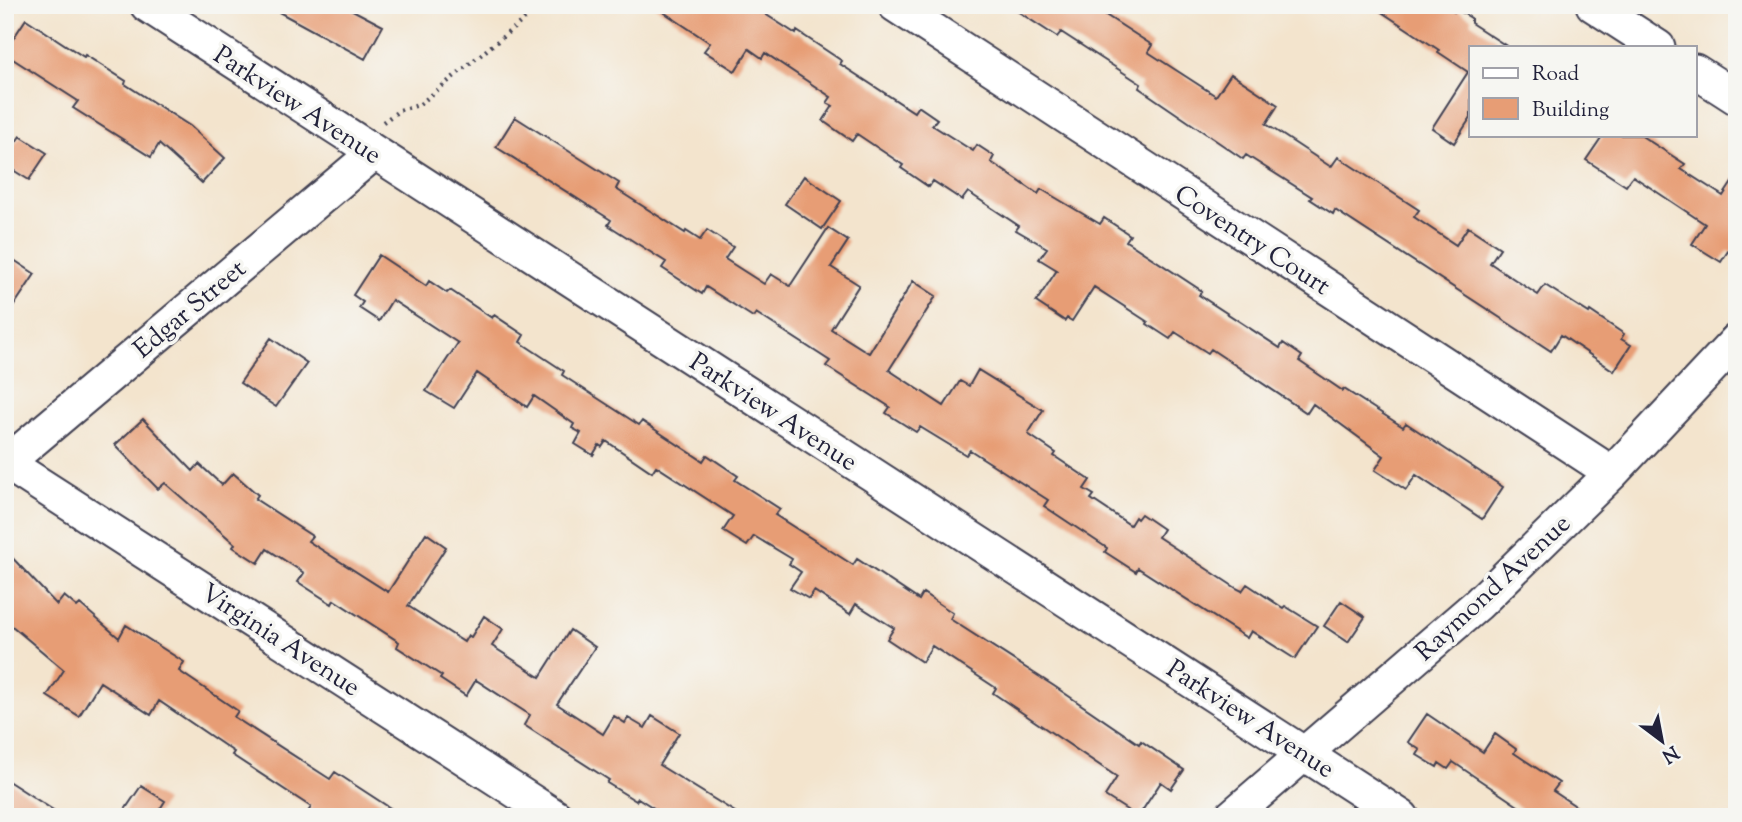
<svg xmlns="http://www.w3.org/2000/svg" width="1742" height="822" font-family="'Sorts Mill Goudy',serif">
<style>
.building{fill:#e79d75}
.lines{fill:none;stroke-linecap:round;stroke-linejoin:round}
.minor-casing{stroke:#413f51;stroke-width:37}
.path{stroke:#413f51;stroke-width:4.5;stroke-dasharray:2 5;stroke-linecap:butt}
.minor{stroke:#fff;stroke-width:33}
.labels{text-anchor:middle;stroke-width:7;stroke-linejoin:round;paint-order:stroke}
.street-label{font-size:26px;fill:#22223b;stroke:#f6f6f2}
</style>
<rect width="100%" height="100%" fill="#f6f6f2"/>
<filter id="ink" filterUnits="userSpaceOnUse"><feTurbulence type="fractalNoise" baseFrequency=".0143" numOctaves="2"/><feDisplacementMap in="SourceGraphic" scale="14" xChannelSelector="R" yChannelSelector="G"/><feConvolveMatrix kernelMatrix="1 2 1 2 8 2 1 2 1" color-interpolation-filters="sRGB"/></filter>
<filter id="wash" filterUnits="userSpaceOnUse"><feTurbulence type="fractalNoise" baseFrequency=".00686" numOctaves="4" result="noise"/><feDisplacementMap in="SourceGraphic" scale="28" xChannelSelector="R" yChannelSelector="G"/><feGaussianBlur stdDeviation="1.57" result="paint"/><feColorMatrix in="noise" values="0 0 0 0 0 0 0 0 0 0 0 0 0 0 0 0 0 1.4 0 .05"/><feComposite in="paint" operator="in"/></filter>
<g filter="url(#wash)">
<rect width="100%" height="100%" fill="#f3e4cd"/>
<g id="blocks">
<path class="building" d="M266 5H343L383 26 365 59Z
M653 5H751L796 34 797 31 842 61 840 64 914 112 918 106 937 119 932 125 973 151 977 145 994 156 991 162 1038 194 1041 189 1100 224 1104 218 1130 235 1126 241 1202 291 1199 295 1280 348 1283 343 1302 356 1299 361 1343 391 1344 389 1403 427 1406 423 1503 487 1482 519 1416 475 1406 490 1375 470 1384 456 1313 404 1307 413 1211 349 1208 353 1175 332 1170 339 1147 324 1148 322 1094 287 1072 321 1067 318 1065 321 1036 302 1057 270 1039 259 1047 248 1016 230 1019 226 968 192 962 200 933 181 929 187 901 168 903 165 857 134 852 141 823 121 833 106 827 103 831 97 765 53 762 58 749 49 735 71 704 51 710 43Z
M1008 5H1090L1152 45 1148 52 1216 96 1231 74 1278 105 1266 124 1331 167 1338 157 1419 210 1414 217 1456 245 1468 227 1500 248 1490 263 1538 295 1545 285 1589 313 1590 311 1624 334 1621 339 1631 345 1614 371 1561 335 1551 351 1335 210 1333 214 1310 199 1312 197 1246 155 1243 159 1139 88 1141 84 1061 32 1057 37Z
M1371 5H1443L1454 12 1456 9 1471 18V23L1508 47H1471V117L1454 143 1432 128 1468 72 1438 52 1439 50Z
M26 19 84 57 85 55 126 81 125 84 190 126 225 158 202 183 159 144 151 157 73 108 78 101 5 54V51Z
M515 117 619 183 616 189 685 233 686 231 700 240 707 230 733 247 725 259 764 284 771 274 790 286 828 228 848 241 831 267 859 285 831 329 869 353 913 281 936 296 889 370 944 406 960 381 969 386 978 370 1043 410 1028 434 1056 453 1054 456 1090 480 1084 489 1094 495 1091 499 1130 525 1135 517 1137 519 1141 514 1163 529 1158 537 1236 588 1242 591 1247 584 1283 608 1285 606 1317 626 1295 659 1251 631 1247 638 1138 568 1136 572 1105 552 1107 548 1044 506 1048 500 970 450 966 455 920 427 916 432 886 413 890 407 826 366 830 361 756 313 753 317 706 287 702 294 662 268 666 262 608 225 611 220 496 147Z
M1603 135H1640L1685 164 1681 169 1723 196 1737 175V256L1728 251 1721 262 1692 244 1705 224 1633 176 1626 186 1586 160Z
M20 136 47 153 29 180 5 165V158Z
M804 176 841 201 822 229 785 204Z
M5 254 35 274 5 319Z
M379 255 426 286 429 281 447 293 450 290 492 318 494 315 524 335 520 342 564 371 562 375 639 425 642 421 703 461 707 455 738 476 735 480 780 509 775 515 853 565 857 559 919 600 923 593 953 613 950 619 1054 686 1139 744 1141 741 1184 770 1171 789 1161 782 1138 817 1105 796 1117 777 993 693 996 688 932 646 922 662 887 639 894 628 856 604 850 614 814 591 809 599 790 588 801 572 789 564 792 559 754 536 747 546 723 531 733 516 656 466 652 472 606 441 602 447 599 445 593 455 575 444 581 433 572 428 574 424 534 396 527 407 477 373 454 408 426 391 458 343 392 300 379 321 359 308 363 302 353 295Z
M271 338 307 363 276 407 240 383Z
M143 419 193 471 199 464 222 485 233 473 258 495 255 499 312 536 308 541 388 592 426 533 446 547 408 606 464 642 468 635 471 637 484 616 503 629 492 646 540 677 570 630 595 647 557 704 603 734 614 716 625 723 628 718 645 728 652 716 679 733 659 765 743 817H668L638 798 636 801 607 783 609 780 524 725 530 715 476 680 466 696 440 679 442 676 397 647 399 642 334 600 332 604 298 582 304 573 267 549 258 563 233 547 235 544 165 483 158 489 115 445Z
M5 550 57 605 64 596 77 607 80 604 119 638 126 625 184 662 179 671 238 711 234 717 330 779 335 772 404 817H305L311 807 232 755 234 752 159 701 151 715 100 682 79 716 47 696 64 670 5 620Z
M1341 601 1365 617 1348 642 1324 626Z
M1427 714 1483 752 1495 734 1516 749 1514 753 1559 783 1553 791 1592 817H1515L1521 808 1453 762 1448 769 1439 763 1437 767 1417 755 1420 750 1408 742Z
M5 779 64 817H5Z
M141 786 165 801 155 817H120Z"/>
</g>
</g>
<g filter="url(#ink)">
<use href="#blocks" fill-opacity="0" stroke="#413f51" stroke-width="2"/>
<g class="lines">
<defs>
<path id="minor" d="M147 5 1402 817
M895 5 1612 473
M1593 5 1658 47
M1695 71 1737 98
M5 462 556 817
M5 464 374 153
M1231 817 1478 604 1612 473 1737 340"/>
</defs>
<use href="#minor" class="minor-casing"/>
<path class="path" d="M383 122 400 110 419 105 542 5"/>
<use href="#minor" class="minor"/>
</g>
</g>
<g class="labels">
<g class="street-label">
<text transform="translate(298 104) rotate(33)" y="9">Parkview Avenue</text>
<text transform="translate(1253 239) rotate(33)" y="9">Coventry Court</text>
<text transform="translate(189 308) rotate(-40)" y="9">Edgar Street</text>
<text transform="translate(774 411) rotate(33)" y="9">Parkview Avenue</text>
<text transform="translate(1492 587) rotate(-43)" y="9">Raymond Avenue</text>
<text transform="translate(281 639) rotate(33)" y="9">Virginia Avenue</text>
<text transform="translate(1251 718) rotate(33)" y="9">Parkview Avenue</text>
</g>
</g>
<rect width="1742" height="822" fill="none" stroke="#f6f6f2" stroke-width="28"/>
<rect x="1469" y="46" width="228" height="91" fill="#f6f6f2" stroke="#a1a1a9" stroke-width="2"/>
<rect x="1483" y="68" width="35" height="10" fill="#ffffff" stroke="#a1a1a9" stroke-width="2"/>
<text x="1532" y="80" font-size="21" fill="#22223b">Road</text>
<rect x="1483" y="98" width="35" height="21" fill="#e79d75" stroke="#a1a1a9" stroke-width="2"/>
<text x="1532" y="116" font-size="21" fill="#22223b">Building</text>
<g transform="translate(1662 741) rotate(148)" stroke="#f6f6f2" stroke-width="5" paint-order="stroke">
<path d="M0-5L12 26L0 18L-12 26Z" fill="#22223b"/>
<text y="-10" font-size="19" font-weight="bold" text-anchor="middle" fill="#22223b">N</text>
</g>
</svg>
